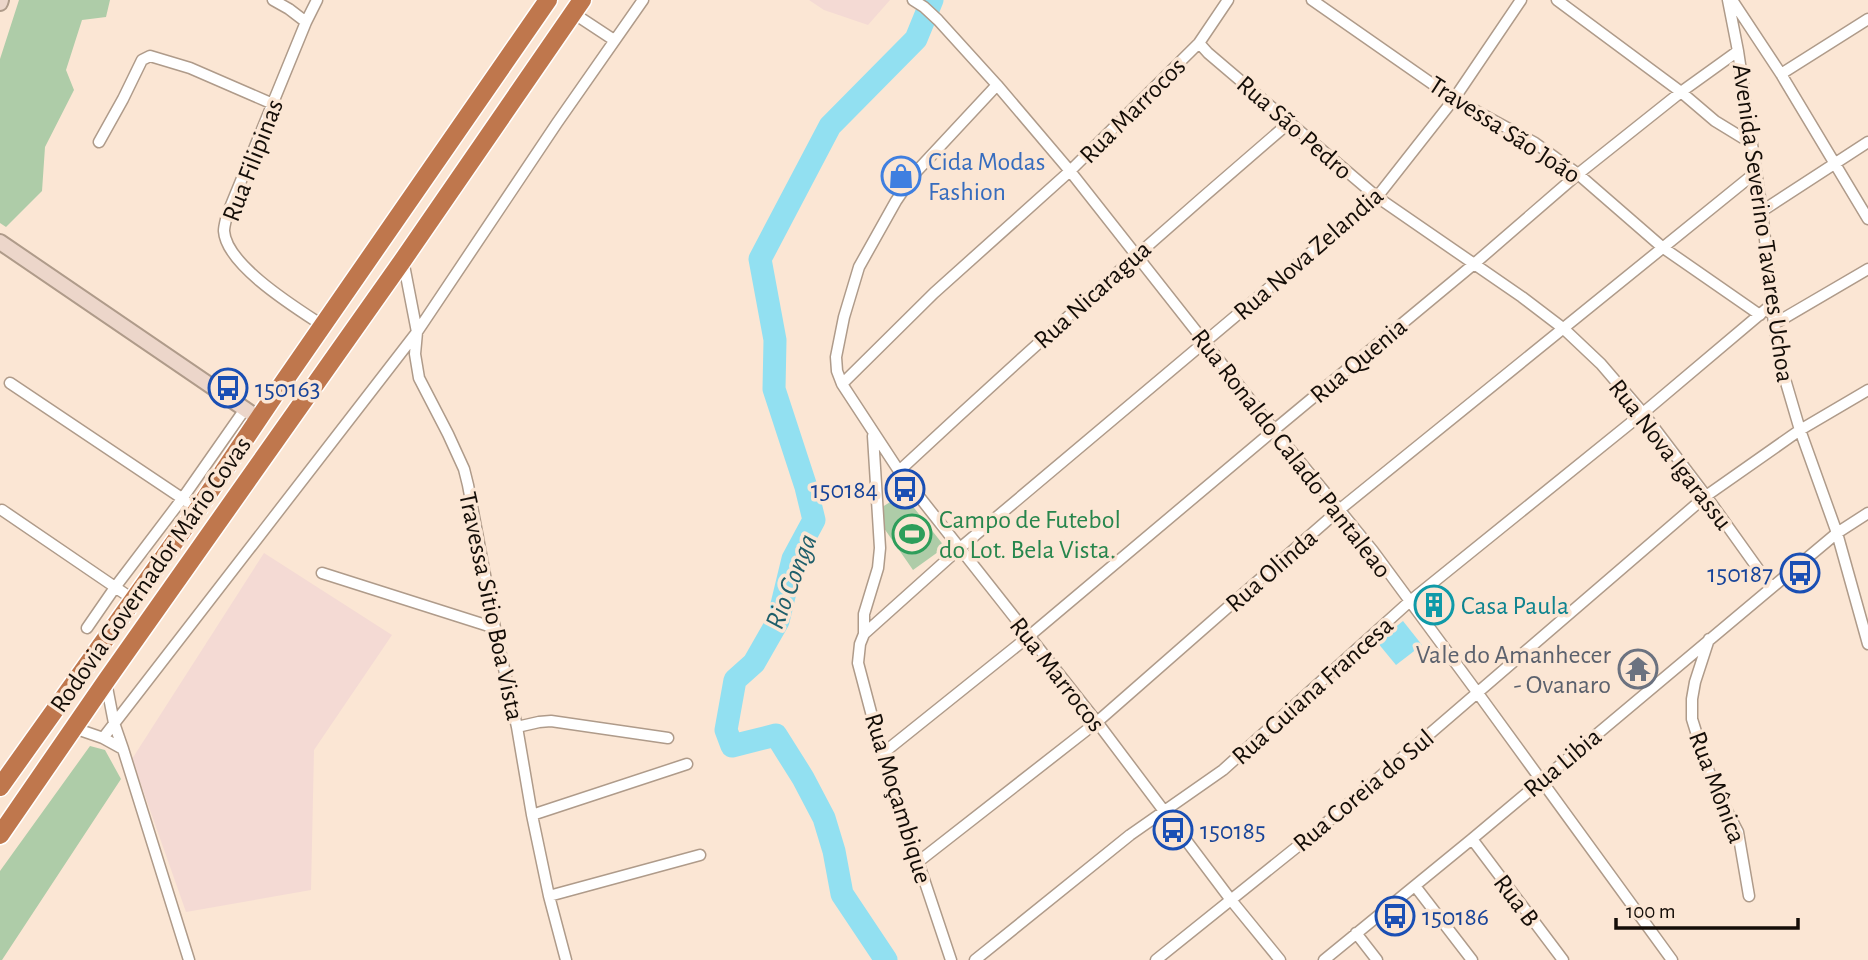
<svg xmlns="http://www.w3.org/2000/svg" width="1868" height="960" font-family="'Alegreya Sans',sans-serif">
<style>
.industrial{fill:#f4dad4}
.green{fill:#aecca8}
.water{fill:#92e0f1}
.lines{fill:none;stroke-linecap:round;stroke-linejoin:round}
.river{stroke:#92e0f1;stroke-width:23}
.street-casing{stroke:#af9b8a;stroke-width:13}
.secondary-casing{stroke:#af9b8a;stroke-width:18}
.highway-casing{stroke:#fff;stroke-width:21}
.street{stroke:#fff;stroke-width:10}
.secondary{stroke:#ecd6ca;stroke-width:14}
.highway{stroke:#bf774d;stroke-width:18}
.labels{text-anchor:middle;stroke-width:7;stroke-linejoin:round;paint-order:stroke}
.street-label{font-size:26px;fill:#140d07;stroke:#fbe6d4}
.shop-label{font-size:26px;fill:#366cbe;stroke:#fbe6d4;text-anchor:start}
.transit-label{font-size:26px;fill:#164399;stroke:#fbe6d4;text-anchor:start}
.leisure-label{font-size:26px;fill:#27864d;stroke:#fbe6d4;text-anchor:start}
.culture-label{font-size:26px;fill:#0d838f;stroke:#fbe6d4;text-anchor:start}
.worship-label{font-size:26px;fill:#5b616d;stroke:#fbe6d4;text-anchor:end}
.water-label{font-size:28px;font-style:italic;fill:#1e5e6a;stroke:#fbe6d4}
</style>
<rect width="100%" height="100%" fill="#fbe6d4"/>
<path class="industrial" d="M809 0H890L868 25 824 10Z
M264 553 392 635 314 750 311 890 186 912 132 759Z"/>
<path class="green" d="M19 0H110L106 17 82 20 66 70 74 90 45 147 42 191 6 227 0 223V59Z
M903 494 945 547 913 570 879 521V509Z
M90 746 105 750 121 779 2 960H0V871Z"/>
<path class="water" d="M1403 621 1422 645 1396 665 1377 642Z"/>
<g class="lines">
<path class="river" d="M886 960 842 894 834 851 824 818 803 778 776 735 732 746 726 730 735 680 754 663 778 621 793 559 814 520 806 487 774 389 775 340 760 259 830 126 916 39 932 0"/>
<defs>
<path id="street" d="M273 0 289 9 306 22
M317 0 306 22 227 215C226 220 224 226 224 231 226 265 296 308 322 325
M913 0 924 7 938 20 997 85 1070 171 1274 430 1373 551 1477 692 1672 960
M1228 0 1199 43 1070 171 934 293 842 384 899 471 1097 722 1231 900 1280 960
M1312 0 1454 99 1535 143 1578 174 1662 247 1760 315
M1557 0 1681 92 1715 121 1751 143
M1728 0 1738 51 1762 211 1774 324 1782 369 1800 430 1837 533 1868 644
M1732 0 1781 74 1868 219
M573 13 614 40
M1199 43 1208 53 1377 197 1522 297 1564 329 1601 364 1643 413 1706 496 1771 587
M1781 74 1868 19
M99 142 123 99 142 60 150 56 190 68 273 104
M1762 211 1868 142
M403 260 417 332 415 354 419 378 448 434 464 469 468 485 495 628 517 727 532 815 549 896 566 960
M1774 324 1868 269
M10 383 198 509
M842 384 837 371 836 357 844 317 859 267 896 201 915 173 997 85
M873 436 880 548 878 568 864 614V634L860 644 858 663 882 754 951 960
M899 471C1027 352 1157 236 1290 122
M2 510 134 600
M322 573 495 628
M87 628 116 586 182 499 245 409
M864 634 960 548 1377 197 1454 99 1521 0
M1709 639 1695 682 1692 699V719L1706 764 1716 790 1738 832 1749 896
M106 682 114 723 123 749
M517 727 539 722 551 721 668 738
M74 728 103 738 123 749 189 960
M103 738 417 332 557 123 643 0
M882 754 1028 637 1274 430 1474 264 1578 174 1681 92 1738 51
M532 815 687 764
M1472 839 1563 960
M918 862 1097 722 1339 510 1755 173
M1415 886 1472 960
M549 896 700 855
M1356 933 1377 960
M975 960 1130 835 1223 770 1409 602 1643 413 1771 305
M1156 960 1318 830 1706 496 1800 430 1868 390
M1324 960 1472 839 1837 533 1868 513"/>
<path id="secondary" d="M0 3 1 0
M0 242 258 418"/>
<path id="highway" d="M0 787 198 509 276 393 548 0
M0 835 106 681 403 260 582 0"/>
</defs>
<use href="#street" class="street-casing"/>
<use href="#secondary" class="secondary-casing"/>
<use href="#highway" class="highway-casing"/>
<use href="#street" class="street"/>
<use href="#secondary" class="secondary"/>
<use href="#highway" class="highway"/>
</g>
<defs>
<symbol id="shop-ring" viewBox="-11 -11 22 22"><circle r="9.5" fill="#fbe6d4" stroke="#3f7fe0" stroke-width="1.5"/><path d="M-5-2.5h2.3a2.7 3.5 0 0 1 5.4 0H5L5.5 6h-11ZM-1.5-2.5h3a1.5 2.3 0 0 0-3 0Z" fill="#3f7fe0"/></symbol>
<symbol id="bus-ring" viewBox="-11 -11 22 22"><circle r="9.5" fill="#fbe6d4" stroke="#1a4fb4" stroke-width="1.5"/><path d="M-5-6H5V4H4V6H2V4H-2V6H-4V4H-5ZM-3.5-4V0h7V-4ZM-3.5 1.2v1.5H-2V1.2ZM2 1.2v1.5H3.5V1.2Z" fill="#1a4fb4"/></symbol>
<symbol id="stadium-ring" viewBox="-11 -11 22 22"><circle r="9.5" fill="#fbe6d4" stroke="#2e9e5b" stroke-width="1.5"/><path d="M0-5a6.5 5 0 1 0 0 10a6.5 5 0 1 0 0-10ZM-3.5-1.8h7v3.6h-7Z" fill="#2e9e5b"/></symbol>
<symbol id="building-ring" viewBox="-11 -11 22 22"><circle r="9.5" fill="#fbe6d4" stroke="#0f9aa8" stroke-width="1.5"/><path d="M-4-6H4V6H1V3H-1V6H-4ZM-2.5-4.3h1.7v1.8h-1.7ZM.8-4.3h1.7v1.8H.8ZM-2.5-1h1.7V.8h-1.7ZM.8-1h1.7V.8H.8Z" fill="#0f9aa8"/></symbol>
<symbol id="temple-ring" viewBox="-11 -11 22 22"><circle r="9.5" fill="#fbe6d4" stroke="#6b7280" stroke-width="1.5"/><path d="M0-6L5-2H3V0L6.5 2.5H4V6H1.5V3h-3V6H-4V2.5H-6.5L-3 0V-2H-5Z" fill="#6b7280"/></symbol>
</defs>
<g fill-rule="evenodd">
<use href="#shop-ring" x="879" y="154" width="44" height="44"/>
<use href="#bus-ring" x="206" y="366" width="44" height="44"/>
<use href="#bus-ring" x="883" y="467" width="44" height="44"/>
<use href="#stadium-ring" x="890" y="512" width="44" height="44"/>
<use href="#bus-ring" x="1778" y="551" width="44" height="44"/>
<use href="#building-ring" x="1412" y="583" width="44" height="44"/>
<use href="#temple-ring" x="1616" y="647" width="44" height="44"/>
<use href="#bus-ring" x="1151" y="808" width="44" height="44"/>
<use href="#bus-ring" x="1373" y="894" width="44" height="44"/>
</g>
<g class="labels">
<g class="street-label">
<text transform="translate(1132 110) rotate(-45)" y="9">Rua Marrocos</text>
<text transform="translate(1295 127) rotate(41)" y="9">Rua São Pedro</text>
<text transform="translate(1505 129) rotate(33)" y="9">Travessa São João</text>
<text transform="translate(252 160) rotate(-69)" y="9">Rua Filipinas</text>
<text transform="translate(1764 223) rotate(82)" y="9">Avenida Severino Tavares Uchoa</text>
<text transform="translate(1308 253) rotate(-41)" y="9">Rua Nova Zelandia</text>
<text transform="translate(1092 294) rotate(-42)" y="9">Rua Nicaragua</text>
<text transform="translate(1358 360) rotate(-40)" y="9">Rua Quenia</text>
<text transform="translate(1292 453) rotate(52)" y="9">Rua Ronaldo Calado Pantaleao</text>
<text transform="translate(1671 454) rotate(52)" y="9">Rua Nova Igarassu</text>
<text transform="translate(1271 570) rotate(-41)" y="9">Rua Olinda</text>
<text transform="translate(150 574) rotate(-55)" y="9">Rodovia Governador Mário Covas</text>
<text transform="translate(492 606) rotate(78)" y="9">Travessa Sitio Boa Vista</text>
<text transform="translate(1058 674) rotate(52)" y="9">Rua Marrocos</text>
<text transform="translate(1312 690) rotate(-42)" y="9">Rua Guiana Francesa</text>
<text transform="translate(1562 762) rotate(-40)" y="9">Rua Libia</text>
<text transform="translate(1718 787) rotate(69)" y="9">Rua Mônica</text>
<text transform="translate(1363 790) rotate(-40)" y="9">Rua Coreia do Sul</text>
<text transform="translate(899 798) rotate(73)" y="9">Rua Moçambique</text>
<text transform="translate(1517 900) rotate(53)" y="9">Rua B</text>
</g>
<g class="shop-label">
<text x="928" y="170">Cida Modas<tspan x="928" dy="30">Fashion</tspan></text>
</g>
<g class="transit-label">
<text x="255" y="397">150163</text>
<text x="878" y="498" text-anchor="end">150184</text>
<text x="1773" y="582" text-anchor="end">150187</text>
<text x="1200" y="839">150185</text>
<text x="1422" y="925">150186</text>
</g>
<g class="leisure-label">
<text x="939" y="528">Campo de Futebol<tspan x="939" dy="30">do Lot. Bela Vista.</tspan></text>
</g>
<g class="culture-label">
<text x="1461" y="614">Casa Paula</text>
</g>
<g class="worship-label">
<text x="1611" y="663">Vale do Amanhecer<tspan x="1611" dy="30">- Ovanaro</tspan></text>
</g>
<g class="water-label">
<text transform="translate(790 581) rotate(-69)" y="10">Rio Conga</text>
</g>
</g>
<path d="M1616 918v10h182v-10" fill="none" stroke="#140d07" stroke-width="3.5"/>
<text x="1626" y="918" font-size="21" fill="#140d07" stroke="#fbe6d4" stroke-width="5" paint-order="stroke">100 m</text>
</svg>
